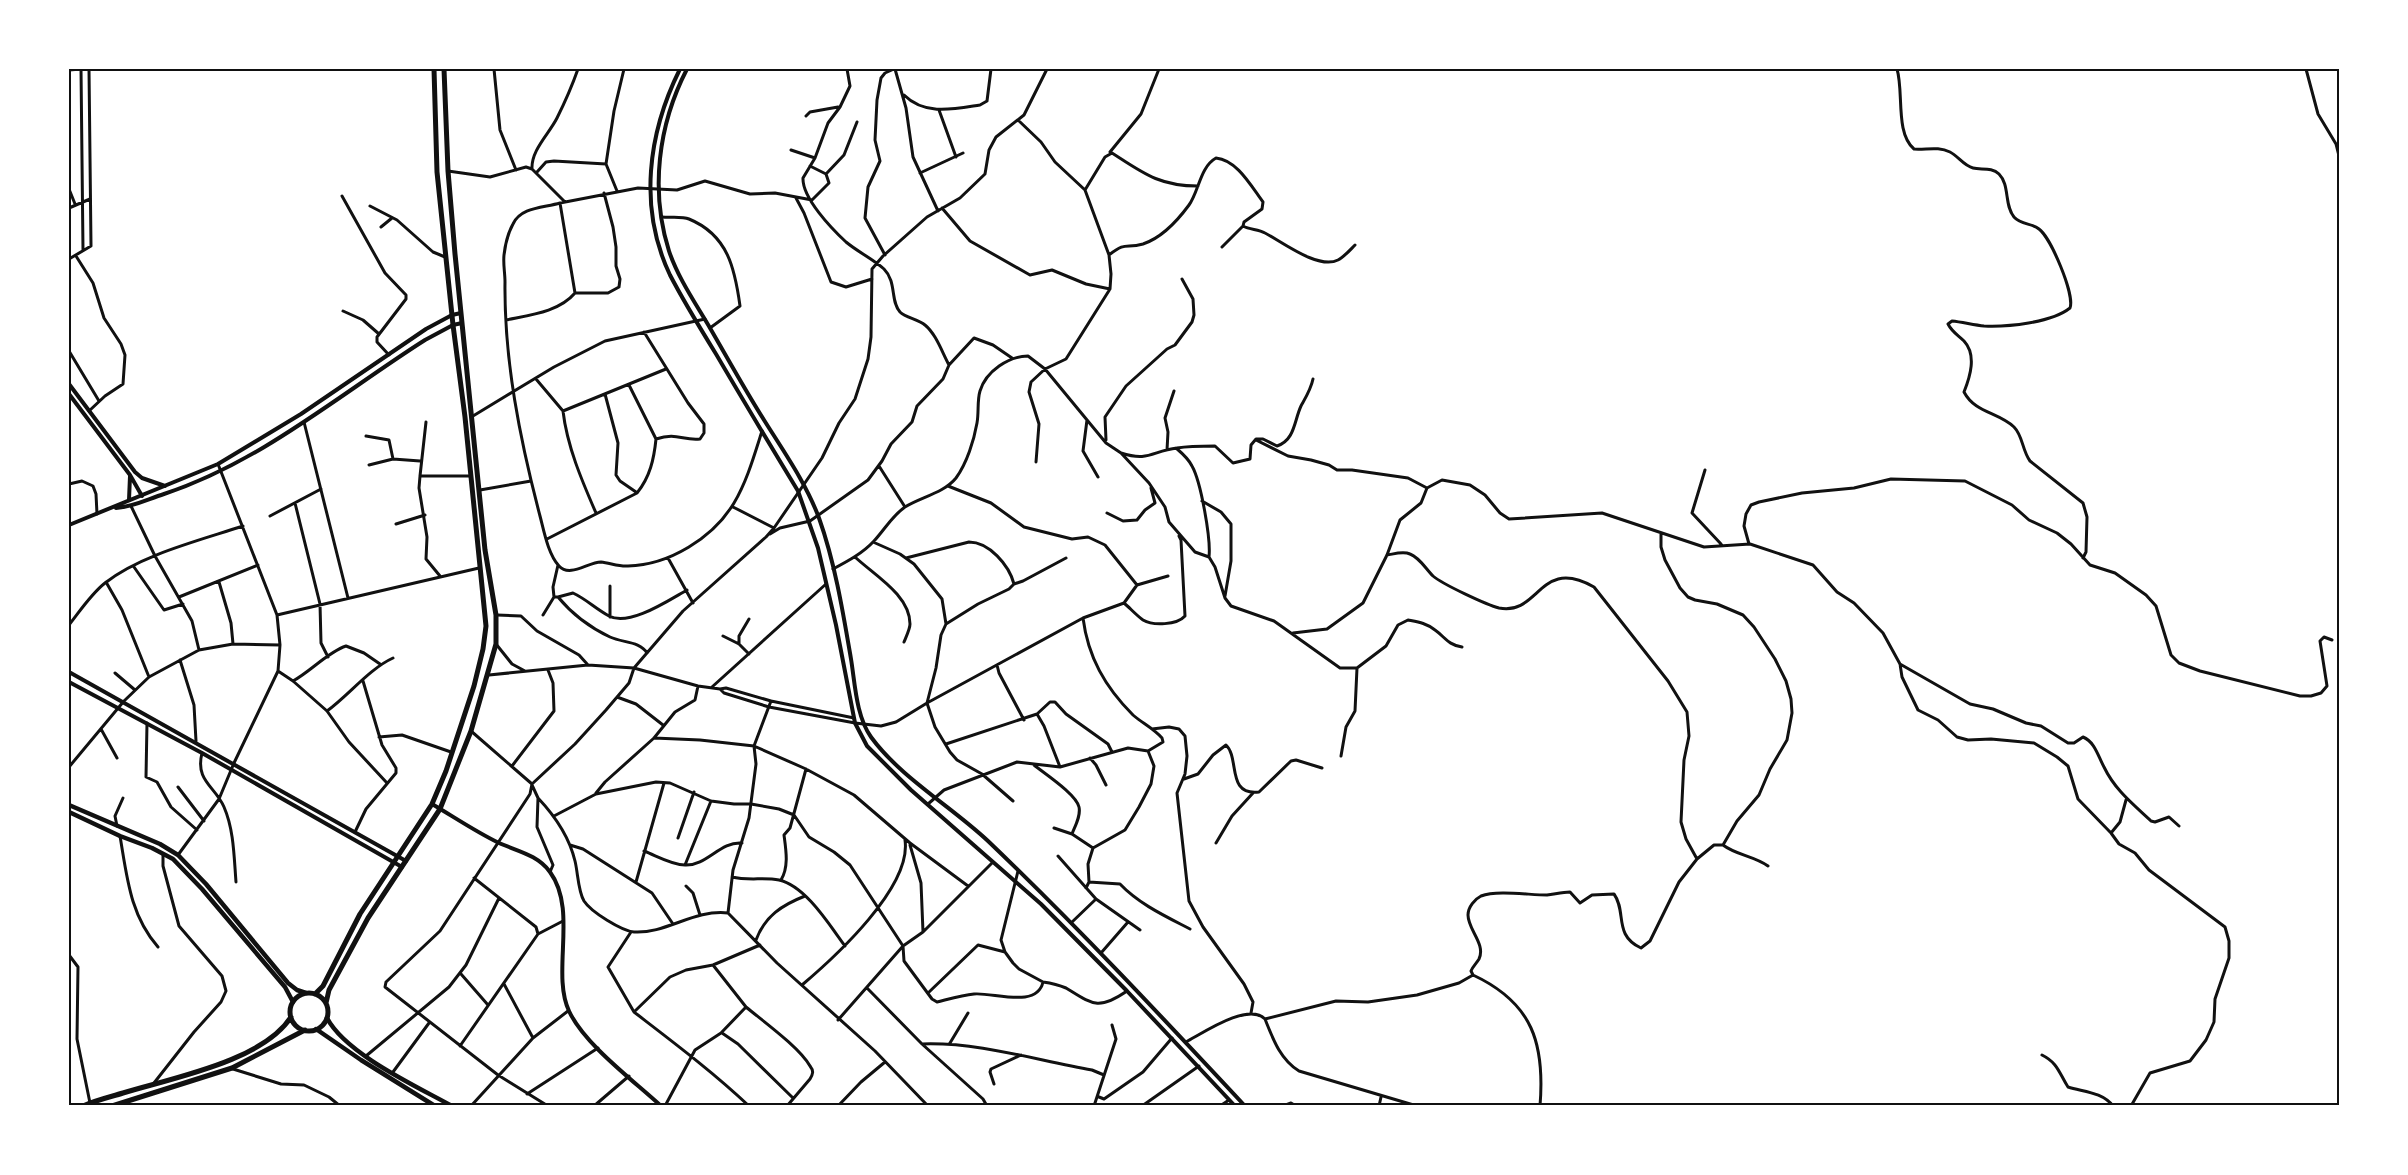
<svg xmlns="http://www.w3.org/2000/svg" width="2408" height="1175" font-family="'PT Sans Narrow',sans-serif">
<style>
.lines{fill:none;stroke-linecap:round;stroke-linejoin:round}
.minor{stroke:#111;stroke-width:3}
.tertiary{stroke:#111;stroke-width:4}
.primary{stroke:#111;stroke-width:4.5}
.trunk{stroke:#111;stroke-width:5}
.neatline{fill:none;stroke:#111;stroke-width:2}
</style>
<rect width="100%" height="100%" fill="#fff"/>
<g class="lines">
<path class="minor" d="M81 69 83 250
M494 69 500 130 516 170
M847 69 850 86 840 107 828 123 815 158 803 178C802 198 832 229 846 242 858 252 873 259 884 269 897 282 890 301 900 312 906 318 918 319 925 325 936 334 942 352 949 365L974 338 993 345 1012 358
M895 69 906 108 913 157 938 211
M1897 69C1904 92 1895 133 1914 149 1926 150 1938 146 1950 152 1958 156 1964 166 1973 168 1981 170 1992 167 1999 174 2010 185 2004 205 2014 217 2021 225 2032 223 2039 229 2051 238 2075 295 2070 308 2051 323 2007 327 1984 326 1974 325 1962 322 1952 321L1948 324C1952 332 1958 335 1964 341 1977 355 1970 377 1964 392 1975 413 1998 412 2014 427 2023 436 2022 450 2030 461L2083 503 2087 517 2086 552 2083 558
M2306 69 2318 114 2336 144 2339 156
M69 70 81 69
M904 95C925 116 954 109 980 105L987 101 991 69
M939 110 956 157
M806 116 810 112 838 107
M1018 120 1041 142 1055 162 1085 190 1109 255 1111 274 1110 289 1066 359 1045 369 1031 382 1029 392 1039 424 1036 462
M791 150 815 158
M1110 152 1141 114 1159 69
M532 169C531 150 549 134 557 118 565 102 572 86 578 69
M448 171 490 177 526 167 532 169 565 202
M537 172 546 162 554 161 606 164
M920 173 963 153
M826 174 844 155 857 122
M69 189 75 204
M1085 190 1105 157 1112 153C1143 173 1159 186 1198 186
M617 191 606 164 614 111 624 69
M342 196 385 273 406 295V299L377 337V342L389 355
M796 198 804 213 831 282 846 287 872 279
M560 203C543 208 521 207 513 224 508 233 505 246 504 255 503 264 505 273 505 282 504 360 520 440 540 516 544 531 548 554 559 566 570 578 588 562 601 562 610 563 620 567 628 566 669 565 713 538 734 503 747 481 754 456 762 431
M370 206 397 220 433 252 445 257
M69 208 90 199
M942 208 970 241 1030 275 1052 270 1086 284 1110 289
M662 217C670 218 682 216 689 219 728 235 735 269 740 306L710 328
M381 227 392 218
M1222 247 1243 226
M885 255 865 218 868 187 880 161 875 140 877 100 881 78 885 73 894 69
M1109 255C1127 241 1125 249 1143 244 1161 238 1178 220 1189 205 1199 191 1200 167 1216 158 1237 160 1251 186 1263 202L1262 209 1244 222 1243 226C1250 230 1258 229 1265 233 1281 241 1318 270 1338 260 1344 257 1350 250 1355 245
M76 256 93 283 104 318 121 344 125 355 123 384 105 396 89 411
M69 259 91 246 89 69
M575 293 560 203 638 188 677 190 705 181 750 194 775 193 812 200 829 183 826 174 810 166
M343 311 363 320 379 334
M506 320C530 315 559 312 575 293H608L619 287 620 279 616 266V247L613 227 604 193
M69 351 99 401
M536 379 563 411 666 369
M629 385 656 439
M605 394 618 443 616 475 620 481 636 492
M563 411C567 446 582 481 596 513
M473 416 554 367 605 341 705 319
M1087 420 1083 451 1098 477
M304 422 348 598
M366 436 389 440 393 459
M1106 440 1105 417 1126 386 1167 349 1175 345 1192 322 1194 315 1193 299 1182 279
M1256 440 1288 456 1311 460 1329 465 1337 470H1352L1408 478 1427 488
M1176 448C1183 454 1188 458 1192 466 1201 482 1211 539 1209 557
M1167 450 1168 432 1165 418 1174 391
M1121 453C1149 462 1152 451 1177 448 1189 446 1202 446 1215 446L1233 463 1250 459 1251 445 1256 439H1263L1277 446C1295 440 1294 421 1301 406 1306 397 1311 389 1313 379
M369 465 393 459 420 461
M879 466 905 507
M1705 470 1692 513 1721 544
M420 476 426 422
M69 484 82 481 93 486 96 494 97 514
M948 486 991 503 1024 527 1072 539 1088 537 1105 545 1137 585 1168 576
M480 490 531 481
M1202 501 1221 512 1231 524V561L1225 596
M295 503 320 604 321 643 328 657
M131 506 155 556 192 621 199 650
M733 507 774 528
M1107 513 1123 521 1137 520 1145 510 1155 503 1151 488
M270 516 321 489
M396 524 425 515
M1661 533V547L1665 560 1680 588 1688 597 1695 600 1717 604 1743 615 1754 627 1775 659 1786 681 1791 699 1792 713 1787 740 1770 769 1759 795 1737 821 1723 845C1736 855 1754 856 1768 866
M770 534 780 528 810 521 868 480 882 461 891 444 912 422 917 406 943 379 949 365
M547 539 637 493C650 477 654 459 656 439 677 432 683 441 700 439L704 433V424L688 403 644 332
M1749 544 1744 526 1746 514 1751 505 1759 502 1802 493 1854 488 1891 479 1965 481 2012 505 2029 520 2057 533 2071 544 2090 565 2115 573 2146 595 2156 606 2171 655 2179 663 2200 671 2300 696H2311L2321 693 2327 686 2320 641 2324 637 2332 640
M1387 555C1394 554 1403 551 1410 554 1420 558 1425 568 1433 576 1442 584 1487 605 1499 608 1540 616 1539 556 1594 587L1668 681 1687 712 1689 736 1684 760 1681 822 1686 839 1697 859
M855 557C874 575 910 595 910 624 910 629 906 637 904 642
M668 558 693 603
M906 558 969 542C989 542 1009 565 1014 584L1009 589 978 604 946 624
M558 565 553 587 554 597H558C572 614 591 628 610 637 623 643 640 641 647 653
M134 567 164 610 183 604
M833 569C848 561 863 553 874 541 885 529 892 516 905 507 921 497 944 493 956 478 967 463 974 440 977 423 979 412 977 401 980 391 986 371 1009 356 1028 356L1045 369 1106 443 1121 453 1149 483 1165 507 1169 522 1195 552 1209 557 1215 567 1225 598 1231 606 1274 621 1340 668H1357
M440 576 426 559 427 537 419 488 420 476H471
M106 582 122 610 149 677
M1014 584 1023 581 1066 558
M610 586V617
M179 597 258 565
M558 597 573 593C586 599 596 609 609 616 629 627 669 600 687 590
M1124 603C1130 608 1136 615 1143 620 1153 626 1177 625 1185 616L1181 540 1179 536
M277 615 479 568
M497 615 521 616 537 631 579 655 588 665
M543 615 554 597
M1083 618C1088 657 1105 687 1133 715 1142 723 1153 728 1162 738L1163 742 1148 751
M69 625C80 611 91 594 105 583 140 555 201 540 243 526
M1293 633 1327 629 1363 603 1387 555 1400 520 1421 503 1427 488 1442 480 1470 485 1485 495 1500 513 1509 519 1602 513 1704 547 1750 544 1813 565 1837 592 1854 603 1883 633 1900 664 1902 677 1918 710 1938 720 1957 737 1968 740 1991 739 2034 743 2057 757 2068 766 2078 799 2111 833 2119 844 2135 853 2149 870 2225 927 2229 941V958L2215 999 2214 1022 2206 1040 2190 1061 2150 1073 2131 1106
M723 636 739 644 749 654
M233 644 280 645
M496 644 512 664 525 671
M739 644V636L749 619
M180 660 194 705 196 741
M1900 664 1970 704 1993 709 2026 723 2041 726 2068 743H2074L2083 737C2095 742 2098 756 2104 767 2115 790 2133 804 2151 821L2155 822 2169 817 2179 826
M997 665 999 673 1024 720
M278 671 293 681 327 711 349 742 387 783
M115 673 135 690
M489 675 588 665 634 668 698 686 720 689 724 693 769 707 855 723 881 726 896 722 927 703 936 668 941 635 946 624 942 599 914 564 900 554 873 542
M293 681C311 671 328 652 346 646L364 653 380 664
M712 687 826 584
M720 689 726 688 771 701 854 718
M617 697 636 704 663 725
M771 701 754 746 756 764 749 818 733 870 728 913 777 963 875 1051 928 1106
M327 711C349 695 369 669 393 658
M1037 714 1050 702H1055L1066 714 1108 744 1112 752
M147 723 146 777 157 782 171 807 197 830
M101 729 117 758
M1152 729 1169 727 1179 729 1185 736 1187 756 1185 774 1177 793 1189 901 1203 927 1244 984 1253 1002 1251 1013
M471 731 532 784 575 744 606 710 629 683 634 668 683 611 766 537 774 528 822 458 839 423 855 399 868 359 871 337 872 269 883 256 927 217 960 198 985 174 989 150 996 137 1024 115 1047 69
M379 737 402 735 451 752
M654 738 700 740 754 746 806 769 854 795 910 843 968 886
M946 744 1037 714 1044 726 1060 767
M202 753C195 781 215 786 224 807 234 830 234 857 236 882
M1341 756 1346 727 1355 711 1357 668 1386 646 1398 625 1408 620C1418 622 1426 623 1435 630 1445 637 1448 645 1462 647
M1090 758 1096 765 1106 785
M1034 765C1045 774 1076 794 1079 807 1081 816 1075 826 1072 834
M512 766 554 711 553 683 548 670
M69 767 124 701 149 677 199 650 233 644 231 623 219 582
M1184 779 1198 774 1213 755 1226 745C1240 758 1226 796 1259 792L1291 761 1296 760 1322 768
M532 784 530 794 440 931 386 982 385 987 498 1075 548 1106
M532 785 538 798 537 827 553 865 550 872
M178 787 204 821
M596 793 605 782 654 738 675 712 695 700 698 686
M538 798C555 816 569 836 575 861 578 873 578 891 584 901 591 912 622 931 634 932 666 934 694 909 728 913
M1013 801 982 774 957 760 950 752 935 727 927 703 1083 618 1124 603 1137 585
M928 804 944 790 1017 762 1060 767 1128 748 1148 751 1154 766 1151 784 1139 807 1125 830 1093 848 1088 864 1089 882 1086 888
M554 816 596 794 656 782 670 783 711 801 734 804H751L779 809 794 815 809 837 834 852 850 865 903 946 904 961 932 999 937 1002C949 999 962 995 974 994 993 992 1037 1009 1043 982L1019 969 1013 963 1005 952 1001 940 1018 871
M117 826 115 816 123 798
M1054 828 1072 834 1093 848
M355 832 366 809 396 773V768L382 745 363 681
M2111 833 2120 822 2126 800
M120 836C127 877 130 915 158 947
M678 838 694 792
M1216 843 1232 816 1253 793
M570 845 583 849 652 893 673 924
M910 845 921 883 923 932
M644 851C657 856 672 865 685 865 707 866 720 841 742 843
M178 855 219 799 234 763 278 671 280 645 277 615 218 464
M1058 856 1096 899 1140 930
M685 865 711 801
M732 877C748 881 764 877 779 880 806 886 830 926 845 946
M781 880C789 867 786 850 784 835L790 828 806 769
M636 882 664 783
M1089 882 1120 884C1139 904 1165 916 1190 929
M686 886 693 893 700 915
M1071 923 1096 899
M631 932 608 967 634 1012
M538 934 563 921
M756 940C765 916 782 905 805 896
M1101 953 1128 922
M69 955 78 967 77 1039 90 1103
M713 965 746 1007
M461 974 488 1005
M1473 975 1471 971C1473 966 1476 964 1479 959 1486 944 1468 930 1468 915 1468 907 1475 899 1481 896 1497 890 1529 895 1547 895 1555 894 1563 892 1570 892L1580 903 1592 895 1614 894C1627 912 1613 935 1641 948L1650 941 1679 882 1697 859 1714 845H1723
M1473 975C1533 1003 1545 1044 1540 1106
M1043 982C1050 983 1059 985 1066 988 1092 1004 1098 1011 1127 991
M504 984 533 1038
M802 985C835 957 912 887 905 840
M867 988 922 1044 983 1099 987 1106
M928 993 978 945 1005 952
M1265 1019C1273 1039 1280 1059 1299 1071L1417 1106
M838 1020 903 946 923 932 993 862
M722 1033 738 1044 793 1098
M1186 1042C1203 1033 1248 1002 1265 1019L1336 1001 1368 1002 1417 995 1459 983 1473 975
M950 1043 968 1013
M922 1044C980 1042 1035 1060 1092 1070L1104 1075
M460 1046 538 934 536 927 474 878
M2042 1055C2058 1063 2059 1073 2068 1087 2084 1092 2102 1092 2113 1106
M366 1056 449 987 466 965 499 898
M233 1069 281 1084 304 1085 329 1097 340 1106
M393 1072 429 1023
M154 1083 194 1032 221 1002 226 991 222 976 179 926 163 866V854
M994 1084 990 1072 991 1069 1021 1055
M527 1094 598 1048
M1099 1097 1104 1099 1143 1072 1172 1038
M471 1106 533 1038 568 1011
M594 1106 629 1076
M665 1106 695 1050 721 1033 746 1007C764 1022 799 1047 810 1066 814 1071 813 1074 810 1079L787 1106
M749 1106C713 1072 673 1042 634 1012L670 977 686 970 713 965 760 945
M838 1106 861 1082 885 1062
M1094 1106 1116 1039 1112 1025
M1142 1106 1199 1066
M1220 1106 1229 1100
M1283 1106 1291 1103 1296 1106
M1379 1106 1381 1097"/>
<path class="tertiary" d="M680 69C648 133 638 208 670 275 684 302 700 328 716 354 743 400 770 445 798 491L818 548 836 625 855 723 867 746 911 790 1041 904 1127 991 1235 1106
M687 69C658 125 650 191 669 251 678 278 696 304 710 328 728 359 745 390 764 420 784 452 806 483 819 518 835 563 843 612 851 659 855 683 856 716 871 737 900 777 952 807 988 841 1077 926 1161 1016 1245 1106
M69 384 135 472 142 478 165 486
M69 394 130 475 142 496
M129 500 130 476
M116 508C133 507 148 499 164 494 261 462 340 394 425 340L453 325 462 323
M69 525 218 464 301 414 426 329 452 315 461 313
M69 672 406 861
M69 682 202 753 402 867
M432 804C454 817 476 832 499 843 517 851 538 855 550 872 578 910 551 973 569 1011 584 1044 634 1081 661 1106"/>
<path class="primary" d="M69 805 160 844 178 855 206 884 288 983 297 990 306 993
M69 812 120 836 152 848 173 859 202 889 285 987 293 1002
M327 1018C346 1054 416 1086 452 1106
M316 1029 361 1060 435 1106"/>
<path class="trunk" d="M290 1012a19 19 0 1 1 38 0a19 19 0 1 1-38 0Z
M315 994 323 986 360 914 432 804 446 771 474 686 483 649 486 626 465 417 453 325 437 172 434 69
M326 1003 329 990 368 918 440 809 471 731 496 644V615L485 550 455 254 448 171 444 69
M83 1106C96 1100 110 1097 123 1093 172 1078 263 1061 291 1017
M112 1106 232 1068 305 1030"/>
</g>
<rect width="2408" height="1175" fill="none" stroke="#ffffff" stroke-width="141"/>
<rect x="70" y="70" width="2268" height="1034" class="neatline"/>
</svg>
